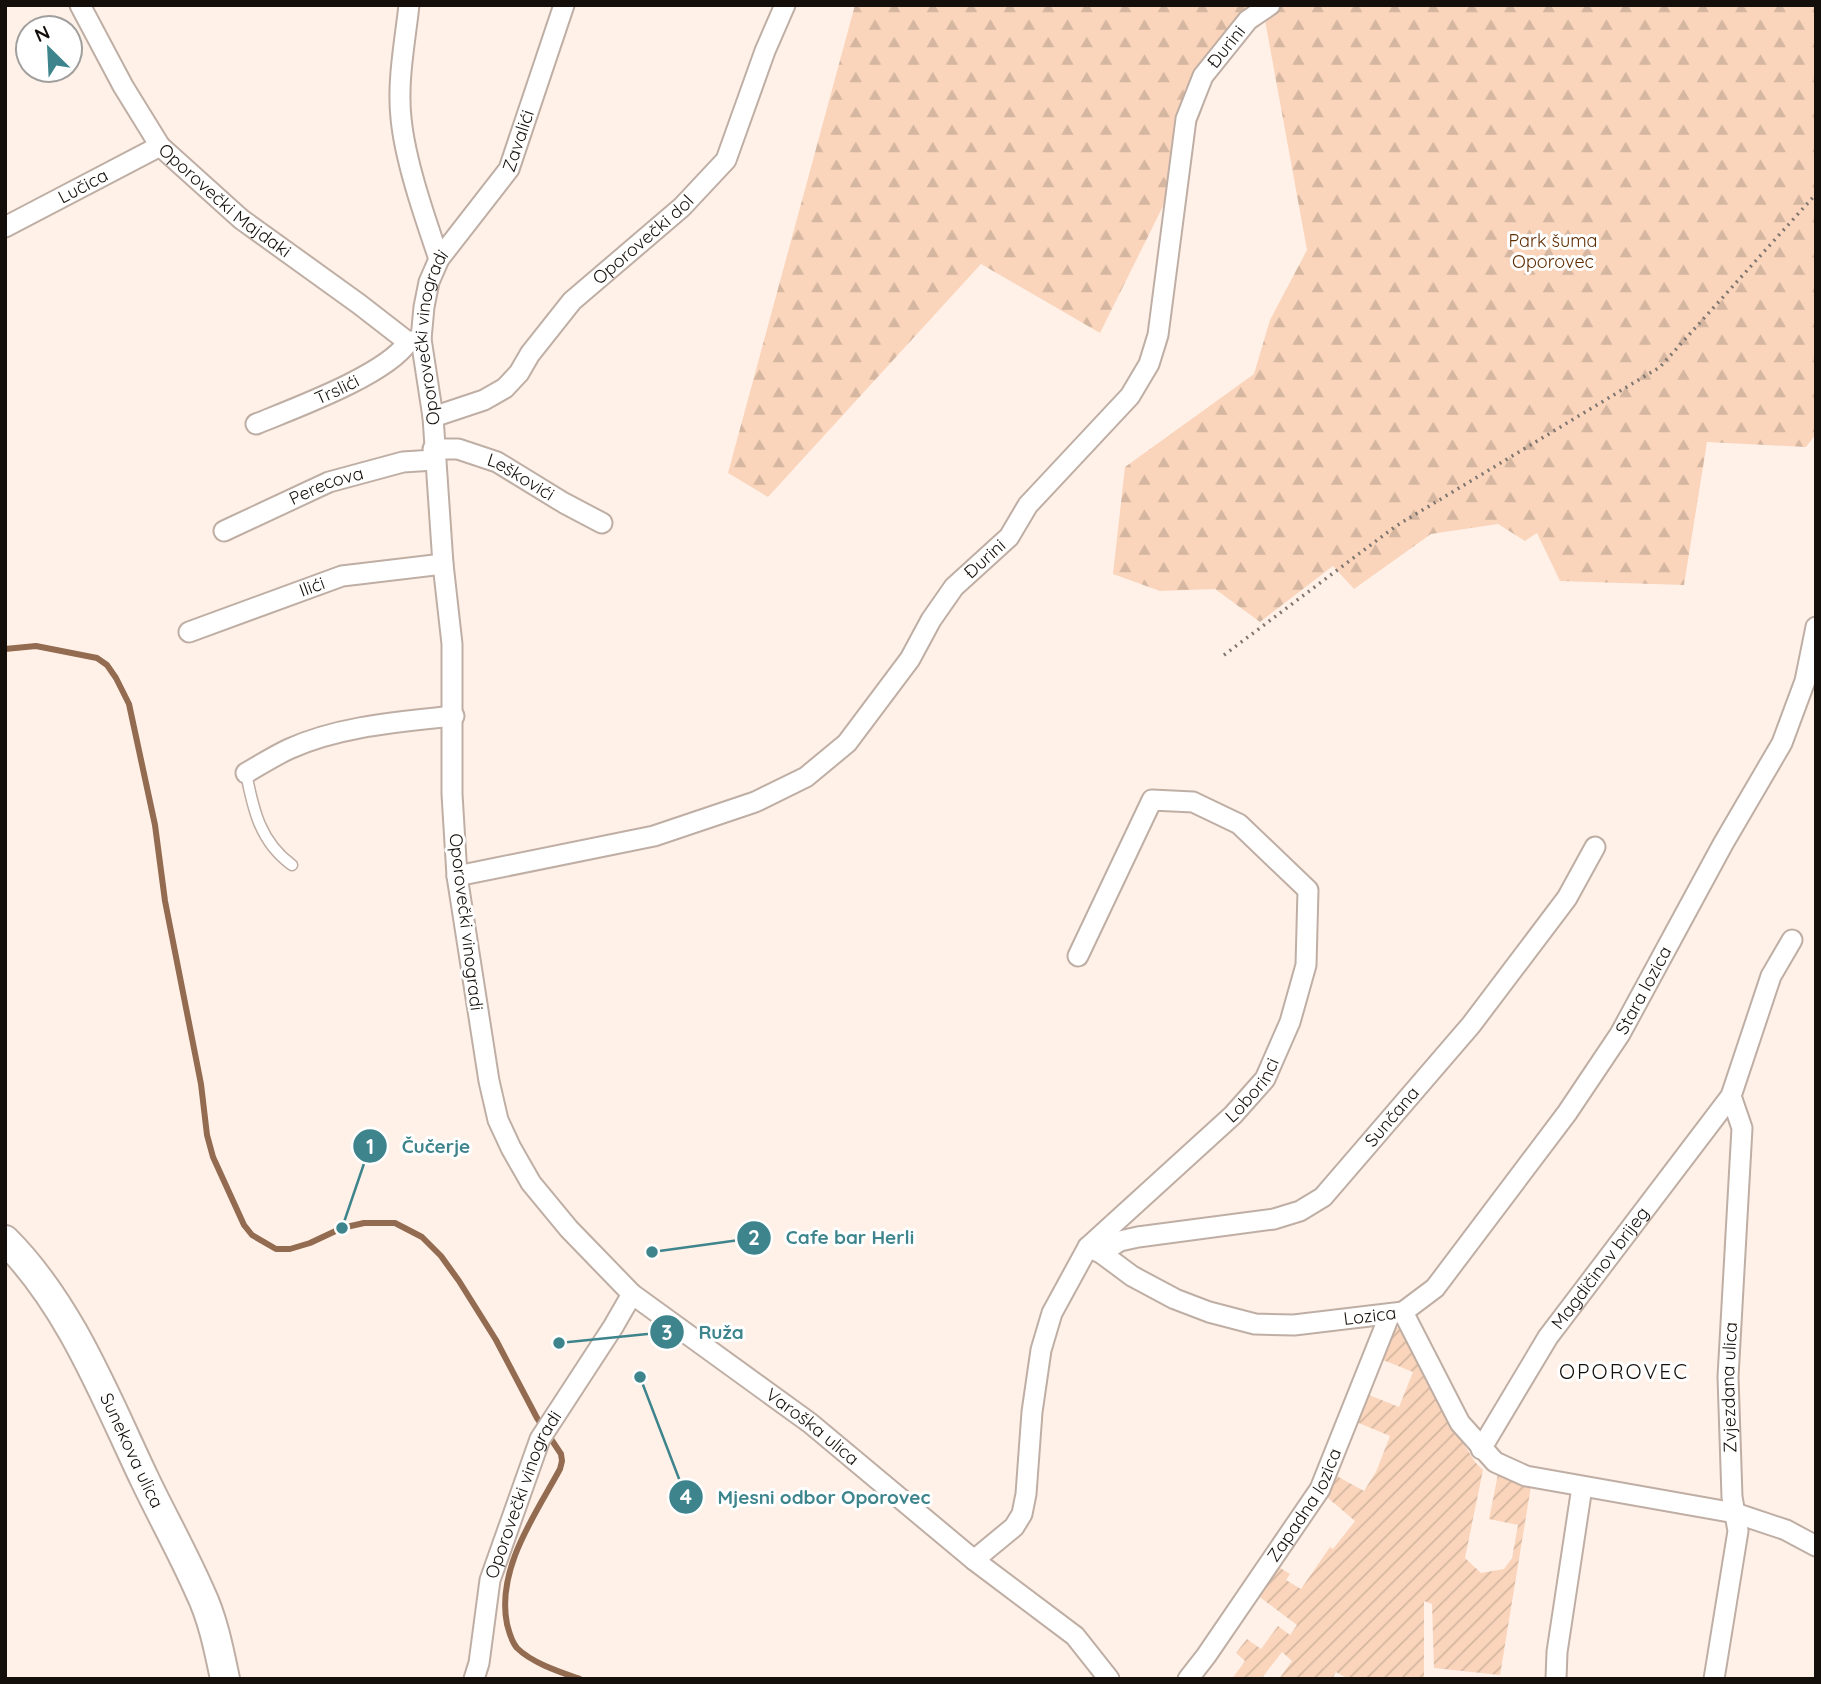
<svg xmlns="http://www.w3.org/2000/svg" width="1821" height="1684" font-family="Quicksand,sans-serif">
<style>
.forest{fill:url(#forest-firs)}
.garden{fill:url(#garden-furrows)}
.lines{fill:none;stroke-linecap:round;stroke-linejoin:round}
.stream{stroke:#936b50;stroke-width:6}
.lane-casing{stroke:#bfaea4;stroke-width:13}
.street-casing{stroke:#bfaea4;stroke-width:23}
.secondary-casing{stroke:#bfaea4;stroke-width:32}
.path{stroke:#7f7670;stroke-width:3.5;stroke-dasharray:2 5;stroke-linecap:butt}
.lane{stroke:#fff;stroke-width:10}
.street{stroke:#fff;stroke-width:19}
.secondary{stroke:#fff;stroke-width:28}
.labels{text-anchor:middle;stroke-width:6;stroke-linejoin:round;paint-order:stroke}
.street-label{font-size:18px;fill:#140f0b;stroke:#fff}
.park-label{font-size:18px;fill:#5f2c00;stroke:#fff}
.quarter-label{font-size:21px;letter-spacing:2px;fill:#140f0b;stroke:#fff}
.leader{fill:none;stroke:#3d848c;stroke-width:2.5}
.callout-dot{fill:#3d848c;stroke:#fff;stroke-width:2.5}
.mark-label{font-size:21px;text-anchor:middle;font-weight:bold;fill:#fff}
.callout-label{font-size:19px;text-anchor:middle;font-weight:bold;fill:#3d848c;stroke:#fff;stroke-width:6;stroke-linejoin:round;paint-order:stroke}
</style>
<defs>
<pattern id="forest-firs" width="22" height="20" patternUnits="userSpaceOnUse" patternTransform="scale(1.75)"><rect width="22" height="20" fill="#fad5bc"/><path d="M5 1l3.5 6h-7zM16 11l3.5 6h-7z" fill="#d5b6a0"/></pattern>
<pattern id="garden-furrows" width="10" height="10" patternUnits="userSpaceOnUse" patternTransform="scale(1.75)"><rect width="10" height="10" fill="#fad5bc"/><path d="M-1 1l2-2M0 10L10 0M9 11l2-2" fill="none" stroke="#d5b6a0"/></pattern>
</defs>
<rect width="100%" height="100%" fill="#fff1e8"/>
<path class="forest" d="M855 5H1816V434L1806 447 1707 442 1684 585 1560 581 1537 533 1525 541 1498 524 1431 534 1354 589 1333 566 1260 622 1215 589 1160 591 1113 574 1125 467 1254 374 1270 320 1307 250 1264 15 1216 71 1178 176 1100 333 981 264 768 497 728 473Z"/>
<path class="garden" d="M1392 1326 1400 1329 1437 1401 1475 1462 1483 1470 1465 1558 1481 1573 1504 1569 1512 1558 1518 1525 1489 1519 1498 1474 1531 1486 1500 1675 1434 1668 1432 1604 1424 1601V1679H1348L1336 1672 1332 1679H1279L1292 1661 1282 1652 1261 1679H1232L1245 1661 1236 1653 1247 1639 1261 1649 1278 1626 1290 1635 1297 1625 1257 1595 1277 1566 1290 1574 1286 1580 1301 1589 1330 1547 1333 1549 1355 1521 1328 1498 1335 1475 1364 1491 1376 1472 1390 1436 1354 1421 1364 1393 1399 1407 1413 1372 1378 1358Z"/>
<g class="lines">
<path class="stream" d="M5 649 36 646 97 658 107 665 116 678 129 704 155 825 165 901 201 1084 207 1135 213 1157 244 1225 252 1235 276 1249H290L310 1243 342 1228 364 1223H395L422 1237 441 1256 459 1281 496 1340 537 1418 561 1454 562 1461 560 1469C535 1515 496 1569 507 1624 509 1632 511 1641 517 1648 532 1663 560 1672 580 1679"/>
<defs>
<path id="lane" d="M246 773C253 809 260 842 292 865"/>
<g id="street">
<path id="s1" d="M80 5 123 86 160 146 241 219 359 304 408 342 421 339"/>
<path d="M409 5C405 42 397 81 401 118 405 161 425 218 439 259"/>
<path id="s2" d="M5 227 160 146"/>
<path id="s3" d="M433 417 484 400 505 388 519 373 530 354 572 301 682 207 726 160 765 51 785 5"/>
<path id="s4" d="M256 424C295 408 386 375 408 342"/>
<path id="s5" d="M433 449H458L497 462 564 503 602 523"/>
<path id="s6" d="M224 531 329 482 403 462 434 460"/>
<path id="s7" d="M189 632 342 576 443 564"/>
<path d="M246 773C260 765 274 756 289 749 340 726 399 722 454 716"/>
<path id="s8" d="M457 876 654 836 755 802 806 777 847 743 910 659 931 620 954 587 1009 537 1028 505 1130 396 1149 364 1158 335 1186 119 1203 76 1248 20 1270 5"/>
<path id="s9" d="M1088 1247 1101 1253 1132 1276 1175 1299 1209 1312 1255 1324 1294 1325 1403 1312 1460 1423 1495 1462 1526 1476 1735 1513 1786 1530 1816 1546"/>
<path id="s10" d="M1101 1253 1120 1241 1138 1237 1274 1219 1300 1211 1323 1197 1471 1025 1567 898 1595 847"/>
<path id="s11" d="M632 1294 810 1423 974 1560 1075 1636 1109 1679"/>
<path id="s12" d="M1403 1312 1435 1288 1567 1113 1620 1034 1723 844 1782 743 1805 681 1816 627"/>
<path id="s13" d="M1481 1449 1548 1337 1731 1096 1771 976 1792 940"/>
<path id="s14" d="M974 1560 1014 1527 1022 1514 1026 1494 1032 1412 1041 1350 1052 1313 1088 1247 1233 1115 1265 1079 1290 1022 1306 965 1308 890 1239 824 1193 802 1152 800 1078 956"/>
<path id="s15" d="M474 1679 479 1663 490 1580 540 1439 613 1327 632 1294 569 1229 531 1183 511 1148 498 1120 489 1081 457 876 452 794V644L443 564 433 417 421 339 424 307 429 282 439 259 509 169 564 5"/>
<path id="s16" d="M1188 1679 1206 1656 1320 1489 1390 1314"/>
<path d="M1556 1679 1557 1652 1582 1487"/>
<path id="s17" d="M1714 1679 1738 1531 1732 1497 1728 1377 1742 1128 1731 1096"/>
</g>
<g id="secondary">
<path id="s18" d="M5 1240C70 1305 105 1396 144 1478 162 1516 183 1553 200 1592 213 1619 219 1650 225 1679"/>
</g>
</defs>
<use href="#lane" class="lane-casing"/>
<use href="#street" class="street-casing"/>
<use href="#secondary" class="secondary-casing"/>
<path class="path" d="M1812 5 1816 6
M1224 655 1396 526 1660 367 1816 194"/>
<use href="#lane" class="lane"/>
<use href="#street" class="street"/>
<use href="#secondary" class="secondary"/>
</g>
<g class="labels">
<g class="street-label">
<text dy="6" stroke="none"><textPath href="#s8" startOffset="1237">Đurini</textPath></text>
<text dy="6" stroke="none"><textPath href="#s15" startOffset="1656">Zavalići</textPath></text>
<text dy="6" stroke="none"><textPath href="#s2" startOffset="88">Lučica</textPath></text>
<text dy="6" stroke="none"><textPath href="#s1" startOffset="247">Oporovečki Majdaki</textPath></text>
<text dy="6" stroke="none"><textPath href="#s3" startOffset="282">Oporovečki dol</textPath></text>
<text dy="6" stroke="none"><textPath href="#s15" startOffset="1432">Oporovečki vinogradi</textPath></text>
<text dy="6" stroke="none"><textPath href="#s4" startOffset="88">Trslići</textPath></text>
<text dy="6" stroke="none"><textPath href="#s5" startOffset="94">Leškovići</textPath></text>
<text dy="6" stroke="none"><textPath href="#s6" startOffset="112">Perecova</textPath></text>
<text dy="6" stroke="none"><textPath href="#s8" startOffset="649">Đurini</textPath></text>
<text dy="6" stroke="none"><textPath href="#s7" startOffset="131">Ilići</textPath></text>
<text transform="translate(466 922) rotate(83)" y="6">Oporovečki vinogradi</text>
<text dy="6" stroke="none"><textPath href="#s12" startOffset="404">Stara lozica</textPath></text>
<text dy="6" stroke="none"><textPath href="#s14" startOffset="574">Loborinci</textPath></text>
<text dy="6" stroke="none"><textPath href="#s10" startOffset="338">Sunčana</textPath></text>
<text dy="6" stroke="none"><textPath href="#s13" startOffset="217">Magdičinov brijeg</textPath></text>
<text dy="6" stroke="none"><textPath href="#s9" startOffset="301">Lozica</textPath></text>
<text dy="6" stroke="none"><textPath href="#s17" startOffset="294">Zvjezdana ulica</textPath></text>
<text dy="6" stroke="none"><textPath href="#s11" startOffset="224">Varoška ulica</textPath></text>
<text dy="6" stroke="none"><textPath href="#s18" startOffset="247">Sunekova ulica</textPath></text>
<text dy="6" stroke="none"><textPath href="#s15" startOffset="192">Oporovečki vinogradi</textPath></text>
<text dy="6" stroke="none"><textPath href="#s16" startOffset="210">Zapadna lozica</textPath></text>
</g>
<g class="park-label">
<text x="1553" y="247">Park šuma<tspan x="1553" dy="21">Oporovec</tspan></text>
</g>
<g class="quarter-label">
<text x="1624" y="1379">OPOROVEC</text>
</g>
</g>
<path class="leader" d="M342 1228L370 1146M652 1252L754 1238M559 1343L667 1332M640 1377L686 1497"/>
<g class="callout-dot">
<circle cx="342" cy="1228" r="7"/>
<circle cx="652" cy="1252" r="7"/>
<circle cx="559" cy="1343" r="7"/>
<circle cx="640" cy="1377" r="7"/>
<circle cx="370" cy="1146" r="18"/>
<circle cx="754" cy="1238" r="18"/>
<circle cx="667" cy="1332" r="18"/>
<circle cx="686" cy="1497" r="18"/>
</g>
<g class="mark-label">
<text x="370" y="1154">1</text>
<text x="754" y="1245">2</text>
<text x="667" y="1340">3</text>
<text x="686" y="1504">4</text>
</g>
<g class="callout-label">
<text x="436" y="1153">Čučerje</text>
<text x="850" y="1244">Cafe bar Herli</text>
<text x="721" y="1339">Ruža</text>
<text x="824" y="1504">Mjesni odbor Oporovec</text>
</g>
<rect width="1821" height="1684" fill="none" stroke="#140f0b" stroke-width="14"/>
<g transform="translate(49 49) rotate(336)"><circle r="33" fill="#ffffff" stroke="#a19f9d" stroke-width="2"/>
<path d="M0-5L12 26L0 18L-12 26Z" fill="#3d848c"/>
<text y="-10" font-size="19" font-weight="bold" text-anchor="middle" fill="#140f0b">N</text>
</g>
</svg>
